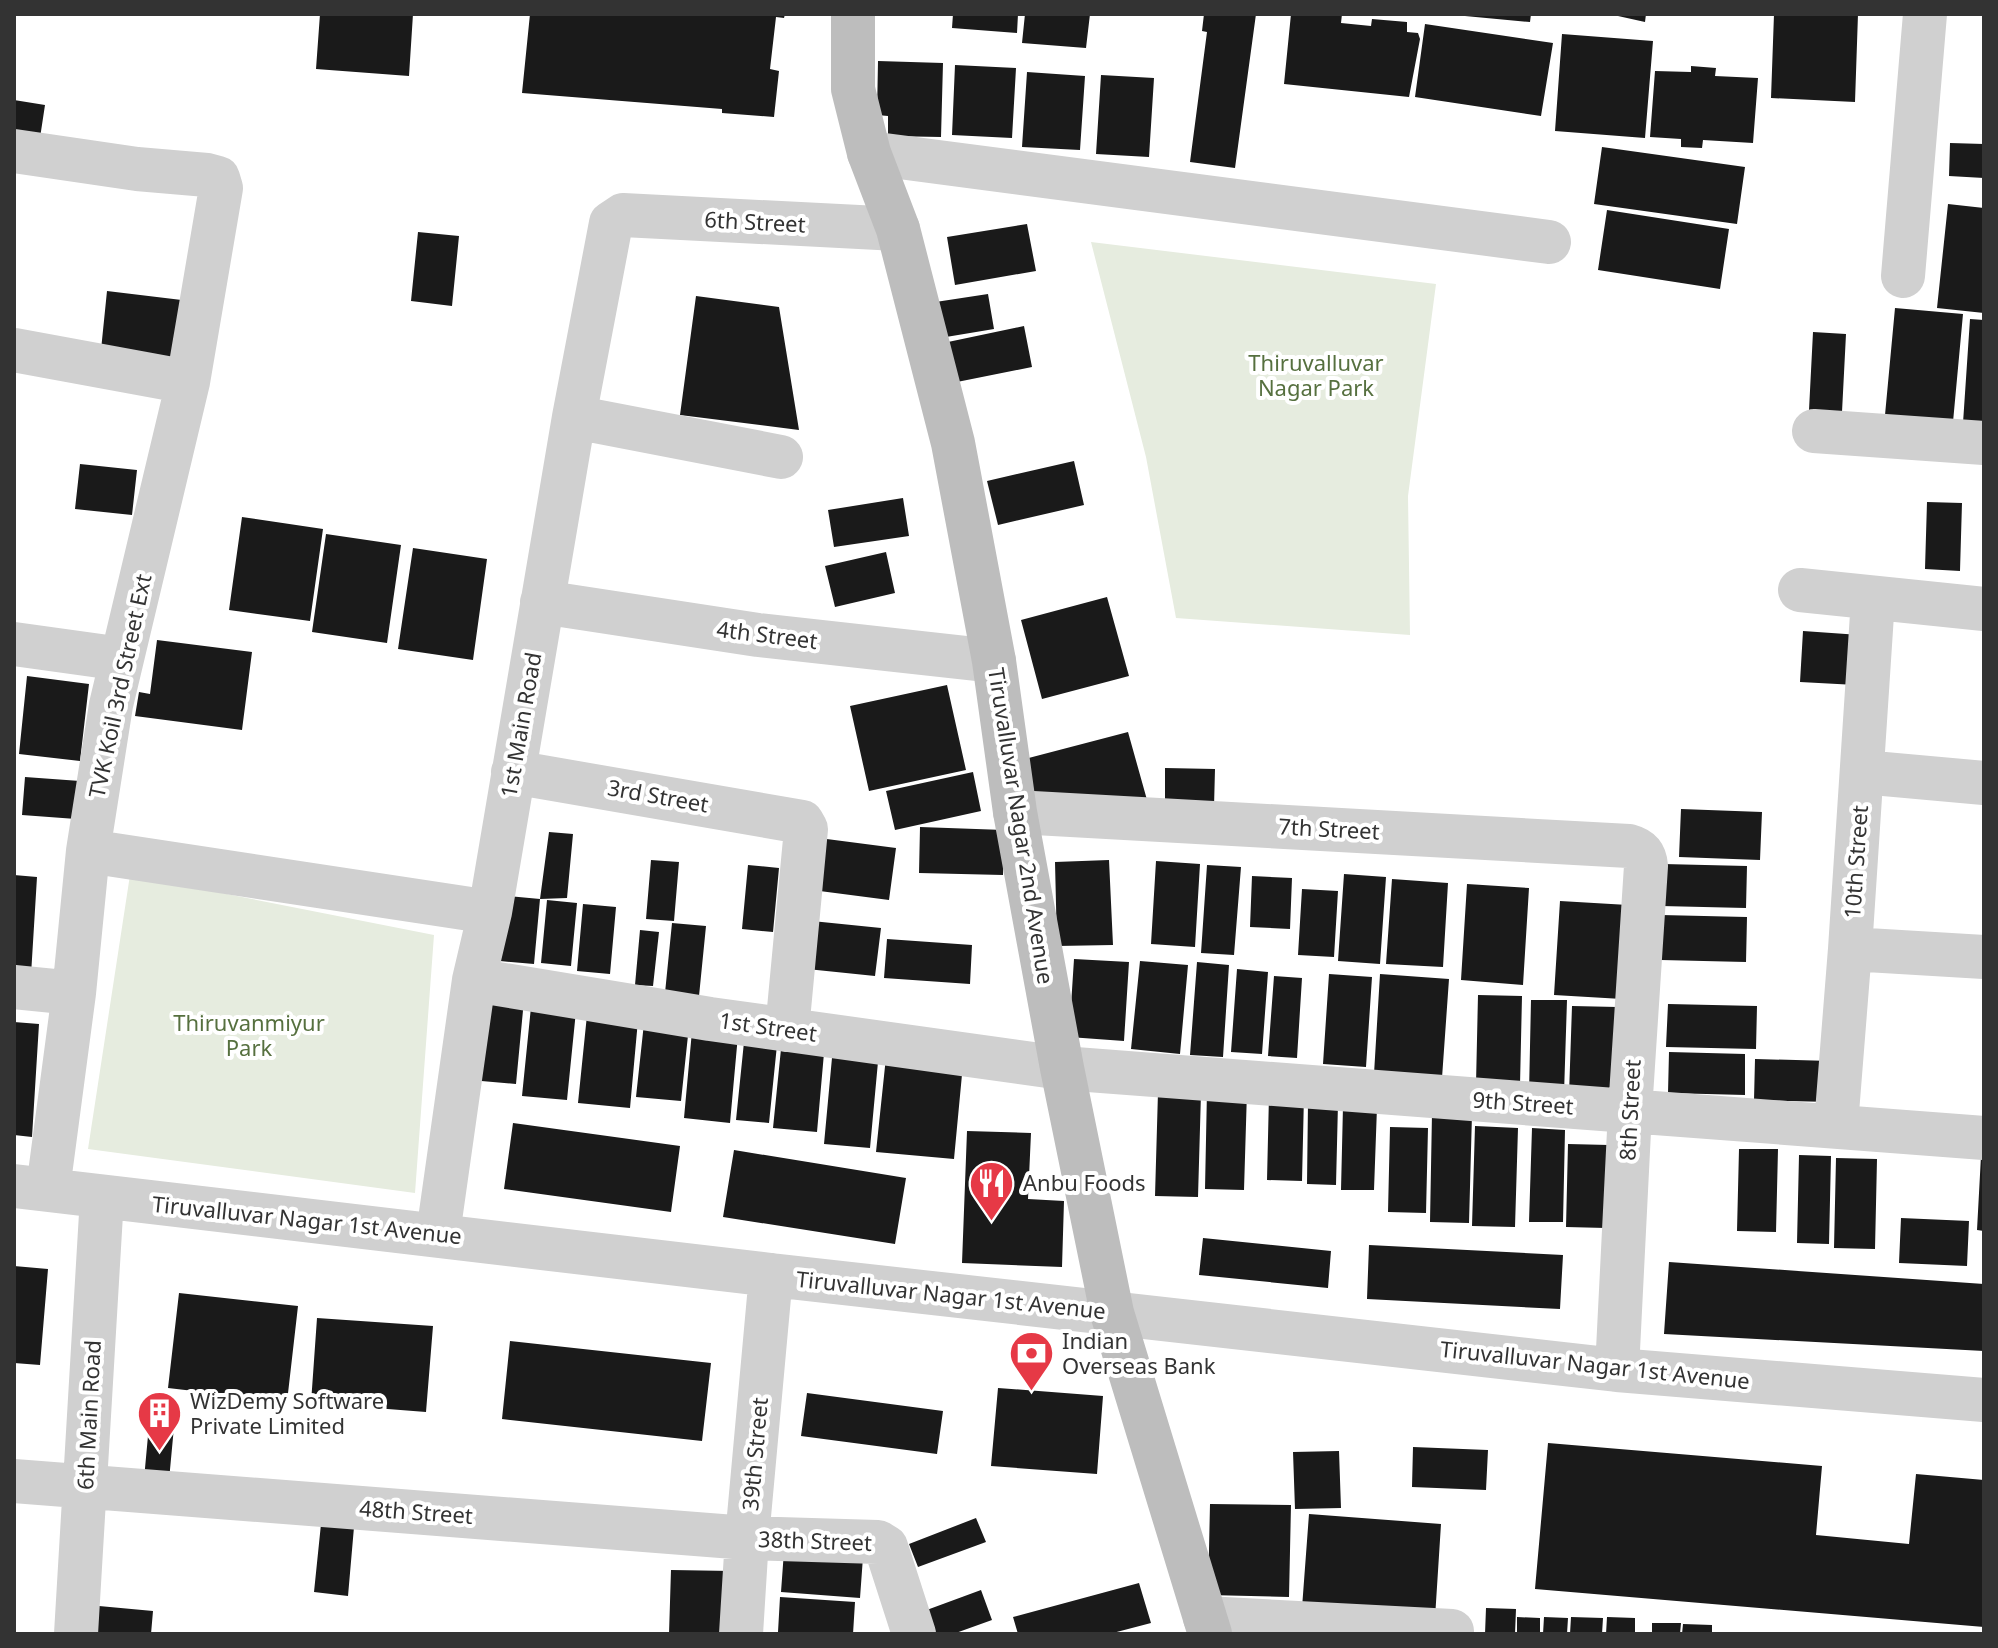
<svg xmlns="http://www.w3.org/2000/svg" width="1998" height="1648" font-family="'Noto Sans',sans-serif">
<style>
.green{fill:#e6ecdf}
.building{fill:#1a1a1a}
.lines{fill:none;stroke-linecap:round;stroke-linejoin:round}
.street{stroke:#d0d0d0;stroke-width:44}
.secondary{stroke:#bdbdbd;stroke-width:44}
.labels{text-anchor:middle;stroke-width:8;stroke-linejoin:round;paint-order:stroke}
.street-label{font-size:22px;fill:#333;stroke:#fff}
.park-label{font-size:22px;fill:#56703f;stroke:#fff}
.poi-label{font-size:22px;fill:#333;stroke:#fff;text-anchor:start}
</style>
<rect width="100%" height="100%" fill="#fff"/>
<path class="green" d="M1091 242 1436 284 1408 496 1410 635 1176 618 1146 457Z
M130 875 434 935 415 1193 88 1149Z"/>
<path class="building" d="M320 14H413L409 76 316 69Z
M530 14H785L784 18 776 17 770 69 779 71 774 117 722 113V109L522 93Z
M953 14H1018L1017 33 952 28Z
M1025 14H1090L1086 48 1022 43Z
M1204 14H1256L1235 168 1190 162 1207 32 1202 31Z
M1291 14H1342L1341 23 1371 26 1372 19 1407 22V32L1418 33 1420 39 1409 97 1284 84Z
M1465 14H1531L1530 22 1465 16Z
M1609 14H1646L1645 22Z
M1774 14H1858L1855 102 1771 98Z
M1425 24 1553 43 1541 116 1415 97Z
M1562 34 1653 41 1645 138 1555 131Z
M878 61 943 63 941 137 888 136V116L877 115Z
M955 65 1016 68 1012 138 952 135Z
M1691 66 1716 68 1715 76 1758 78 1753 143 1703 140 1702 148 1681 147V139L1650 137 1655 71 1691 72Z
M1027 72 1085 76 1080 150 1022 147Z
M1101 75 1154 78 1149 157 1096 154Z
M14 100 45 105 38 151 14 147Z
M1950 143 1984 144V178L1949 176Z
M1602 147 1745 167 1737 224 1594 204Z
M1948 204 1984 208V313L1937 308Z
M1607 210 1729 229 1720 289 1598 270Z
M1027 224 1036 271 955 285 947 237Z
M418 232 459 236 452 306 411 301Z
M107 291 190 301 183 360 101 350Z
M988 294 994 329 934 339 929 303Z
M696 296 779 307 799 430 680 415Z
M1895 308 1963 314 1953 422 1885 415Z
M1970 319 1984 320V424L1963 423Z
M1024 326 1032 367 957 382 948 342Z
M1813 332 1846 334 1842 412 1809 410Z
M1074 461 1084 505 998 525 987 481Z
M80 464 137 470 132 515 75 509Z
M903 498 909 536 834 547 828 510Z
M1927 502 1962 503 1960 571 1925 569Z
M242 517 323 529 310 621 229 610Z
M326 534 401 545 387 643 312 632Z
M413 548 487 559 473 660 398 649Z
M886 552 895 593 835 607 825 566Z
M1107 597 1129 676 1042 699 1021 620Z
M1803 631 1860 635 1856 685 1800 682Z
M157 640 252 652 242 730 135 716 139 692 150 694Z
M27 676 89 684 80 761 19 754Z
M947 685 966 770 869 791 850 706Z
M1128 732 1149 807 1031 798 1021 760Z
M1165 768 1215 769 1214 807 1165 806Z
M973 772 981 811 895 830 886 791Z
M25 777 80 781 76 819 22 815Z
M1681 809 1762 812 1760 860 1679 857Z
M920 827 1004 830 1003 875 919 873Z
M549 832 573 834 567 898 540 899Z
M819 838 896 848 889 900 812 890Z
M651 860 679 862 674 921 646 919Z
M1109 860 1113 945 1057 946 1055 862Z
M1156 861 1200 864 1195 947 1151 944Z
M1663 864 1747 866 1746 908 1661 906Z
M748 865 779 868 773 932 742 929Z
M1207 865 1241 867 1234 955 1201 953Z
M1344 874 1386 877 1380 964 1338 961Z
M14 875 37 877 31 975 14 974Z
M1252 876 1292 878 1290 929 1250 927Z
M1392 879 1448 883 1443 967 1386 964Z
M1467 884 1529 888 1523 985 1461 980Z
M1302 889 1338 891 1334 957 1298 955Z
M507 896 540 899 534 964 500 961Z
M547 900 577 903 571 966 541 963Z
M1560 901 1628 905 1622 999 1554 995Z
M583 904 616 907 610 974 577 971Z
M1661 915 1747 917 1746 962 1661 960Z
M812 921 881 928 875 976 807 969Z
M672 923 706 926 699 996 665 993Z
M640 930 659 932 653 986 635 985Z
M887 939 972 945 970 984 884 978Z
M1074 959 1129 962 1124 1041 1069 1037Z
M1140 961 1188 965 1180 1054 1131 1049Z
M1197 962 1229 965 1223 1057 1190 1055Z
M1237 969 1268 972 1262 1054 1231 1052Z
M1329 974 1372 977 1366 1067 1323 1064Z
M1380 974 1449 979 1442 1078 1374 1074Z
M1274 976 1302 978 1297 1058 1268 1056Z
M1478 995 1522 996 1520 1085 1476 1084Z
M479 996 524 1000 516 1084 470 1080Z
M1531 1000H1567L1564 1094 1529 1093Z
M1668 1004 1757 1006 1756 1049 1666 1047Z
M1572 1006 1617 1007 1615 1097 1569 1095Z
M531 1007 576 1011 567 1100 522 1096Z
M587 1015 638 1020 630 1108 578 1103Z
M14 1022 39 1024 32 1137 14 1135Z
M644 1023 689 1026 681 1101 636 1097Z
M692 1031 738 1035 730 1123 684 1118Z
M744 1042 777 1045 769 1123 736 1120Z
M833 1047 879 1051 870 1148 824 1144Z
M781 1049 824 1053 817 1132 773 1128Z
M1669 1052 1745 1054V1095L1668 1093Z
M886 1057 963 1064 954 1159 876 1152Z
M1755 1059 1831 1061 1830 1102 1754 1100Z
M1207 1090 1247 1091 1244 1190 1205 1189Z
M1158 1092 1201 1093 1198 1197 1155 1196Z
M1269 1095H1304L1302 1181 1267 1180Z
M1308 1102 1338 1103 1336 1185 1307 1184Z
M1343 1106 1377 1107 1374 1190H1341Z
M1432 1113 1472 1114 1469 1223 1430 1222Z
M513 1123 680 1146 671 1212 504 1189Z
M1475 1126 1518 1128 1515 1227 1472 1226Z
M1390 1127 1428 1128 1426 1213 1388 1212Z
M1532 1128 1565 1130 1563 1222H1529Z
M967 1131 1031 1133 1028 1199 1064 1201 1062 1267 962 1263Z
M1568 1144 1609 1145 1606 1228 1566 1227Z
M1739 1149H1778L1776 1232 1737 1231Z
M734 1150 906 1178 895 1244 723 1217Z
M1799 1155 1831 1156 1829 1244 1797 1243Z
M1981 1156H1984V1231L1977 1230Z
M1836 1158 1877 1159 1875 1249 1834 1248Z
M1901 1218 1969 1221 1967 1266 1899 1263Z
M1203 1238 1331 1251 1328 1288 1199 1275Z
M1369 1245 1563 1255 1560 1309 1367 1299Z
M1669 1262 1984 1284V1351L1664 1334Z
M14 1266 48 1269 40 1365 14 1363Z
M179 1293 298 1306 287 1402 168 1388Z
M317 1318 433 1326 426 1412 311 1403Z
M510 1341 711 1363 702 1441 502 1419Z
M998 1388 1103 1396 1097 1474 991 1466Z
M807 1393 943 1411 937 1454 801 1436Z
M150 1414 175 1416 168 1491 143 1490Z
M1548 1443 1822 1466 1816 1535 1909 1544 1916 1474 1984 1480V1627L1535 1589Z
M1413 1447 1488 1450 1486 1490 1412 1487Z
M1339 1451 1341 1508 1295 1509 1293 1452Z
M1210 1504 1291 1505 1289 1597 1208 1595Z
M1309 1514 1441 1524 1435 1618 1302 1608Z
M976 1518 986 1542 918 1567 909 1544Z
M321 1524 354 1527 348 1596 314 1592Z
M784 1551 863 1557 860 1598 781 1592Z
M671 1570 732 1571 730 1634H669Z
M1139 1583 1151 1623 1109 1634H1018L1013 1617Z
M981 1590 992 1620 953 1634H933L924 1611Z
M780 1597 855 1602 853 1634 778 1632Z
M99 1606 153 1611 151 1634H97Z
M1486 1608 1516 1609 1515 1634H1485Z
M1517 1617 1540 1618V1634H1517Z
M1544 1617 1568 1618 1567 1634H1543Z
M1571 1617 1603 1618 1602 1634H1570Z
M1607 1617 1635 1618V1634H1606Z
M1652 1623H1681L1680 1634H1652Z
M1683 1624 1712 1625V1634H1682Z"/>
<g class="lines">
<path class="street" d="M14 151 137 169 207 175 218 178 221 188 188 382 111 705 88 851 74 993 48 1189
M869 153 1549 242
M1903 276 1925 14
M14 350 188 382
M574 417 781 457
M1814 431 1984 443
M1800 590 1984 609
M542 602 758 635 994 661
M14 644 122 659
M513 772 802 822 806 829 787 1030
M1862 772 1984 783
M1015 812 1629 846C1640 849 1645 854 1646 866L1630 1111 1617 1370
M88 851 490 912
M1850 949 1984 957
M474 980 710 1019 1062 1068 1984 1138
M14 987 74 993
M1836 1125 1850 949 1873 599
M14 1186 771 1275 1617 1370 1984 1400
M438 1234 474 980 490 912 574 417 611 223 623 215 898 229
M14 1481 747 1538 878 1542 886 1547 914 1634
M1205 1618 1452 1631
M76 1634 102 1197
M741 1634 747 1538 771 1275"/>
<path class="secondary" d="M853 14V89L869 153 898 229 953 443 994 661 1015 812 1062 1068 1112 1313 1210 1634"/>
</g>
<defs>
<symbol id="restaurant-pin" viewBox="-11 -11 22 30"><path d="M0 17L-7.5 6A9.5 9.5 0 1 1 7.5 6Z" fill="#e63946" stroke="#fff"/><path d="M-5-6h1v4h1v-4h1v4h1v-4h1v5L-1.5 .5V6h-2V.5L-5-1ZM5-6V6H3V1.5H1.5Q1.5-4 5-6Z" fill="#fff"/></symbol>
<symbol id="bank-pin" viewBox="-11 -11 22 30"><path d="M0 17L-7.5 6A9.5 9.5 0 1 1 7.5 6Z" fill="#e63946" stroke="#fff"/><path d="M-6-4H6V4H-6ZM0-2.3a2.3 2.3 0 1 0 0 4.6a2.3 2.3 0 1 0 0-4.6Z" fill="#fff"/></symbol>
<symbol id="building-pin" viewBox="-11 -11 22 30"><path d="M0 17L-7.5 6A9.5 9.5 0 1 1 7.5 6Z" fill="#e63946" stroke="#fff"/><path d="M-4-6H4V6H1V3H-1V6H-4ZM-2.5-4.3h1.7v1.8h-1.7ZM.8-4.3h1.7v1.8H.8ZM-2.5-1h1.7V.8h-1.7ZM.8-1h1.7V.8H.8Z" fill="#fff"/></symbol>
</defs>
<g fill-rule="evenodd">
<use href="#restaurant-pin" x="966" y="1158" width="51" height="69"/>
<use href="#bank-pin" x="1006" y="1328" width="51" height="69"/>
<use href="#building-pin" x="134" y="1388" width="51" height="69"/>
</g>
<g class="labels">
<g class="street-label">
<text transform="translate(755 222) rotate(3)" y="8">6th Street</text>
<text transform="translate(767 635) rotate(7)" y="8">4th Street</text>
<text transform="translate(120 686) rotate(-78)" y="8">TVK Koil 3rd Street Ext</text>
<text transform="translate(521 725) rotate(-80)" y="8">1st Main Road</text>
<text transform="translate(658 796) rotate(10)" y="8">3rd Street</text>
<text transform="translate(1021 826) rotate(81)" y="8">Tiruvalluvar Nagar 2nd Avenue</text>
<text transform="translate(1329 829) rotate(3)" y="8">7th Street</text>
<text transform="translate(1856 862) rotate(-86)" y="8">10th Street</text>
<text transform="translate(768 1027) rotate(8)" y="8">1st Street</text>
<text transform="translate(1523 1103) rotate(4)" y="8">9th Street</text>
<text transform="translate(1630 1110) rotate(-87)" y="8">8th Street</text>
<text transform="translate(307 1220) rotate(6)" y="8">Tiruvalluvar Nagar 1st Avenue</text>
<text transform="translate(951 1295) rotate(6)" y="8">Tiruvalluvar Nagar 1st Avenue</text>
<text transform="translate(1595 1365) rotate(6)" y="8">Tiruvalluvar Nagar 1st Avenue</text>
<text transform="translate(89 1415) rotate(-87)" y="8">6th Main Road</text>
<text transform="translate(755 1454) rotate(-85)" y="8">39th Street</text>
<text transform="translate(416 1512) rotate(4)" y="8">48th Street</text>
<text transform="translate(815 1541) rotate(2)" y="8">38th Street</text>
</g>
<g class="park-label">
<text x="1316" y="371">Thiruvalluvar<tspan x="1316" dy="25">Nagar Park</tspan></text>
<text x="249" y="1031">Thiruvanmiyur<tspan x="249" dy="25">Park</tspan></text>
</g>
<g class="poi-label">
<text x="1023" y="1191">Anbu Foods</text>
<text x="1062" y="1349">Indian<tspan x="1062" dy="25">Overseas Bank</tspan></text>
<text x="190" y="1409">WizDemy Software<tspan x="190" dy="25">Private Limited</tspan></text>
</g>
</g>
<rect width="1998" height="1648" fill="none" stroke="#333333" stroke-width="32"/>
</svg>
